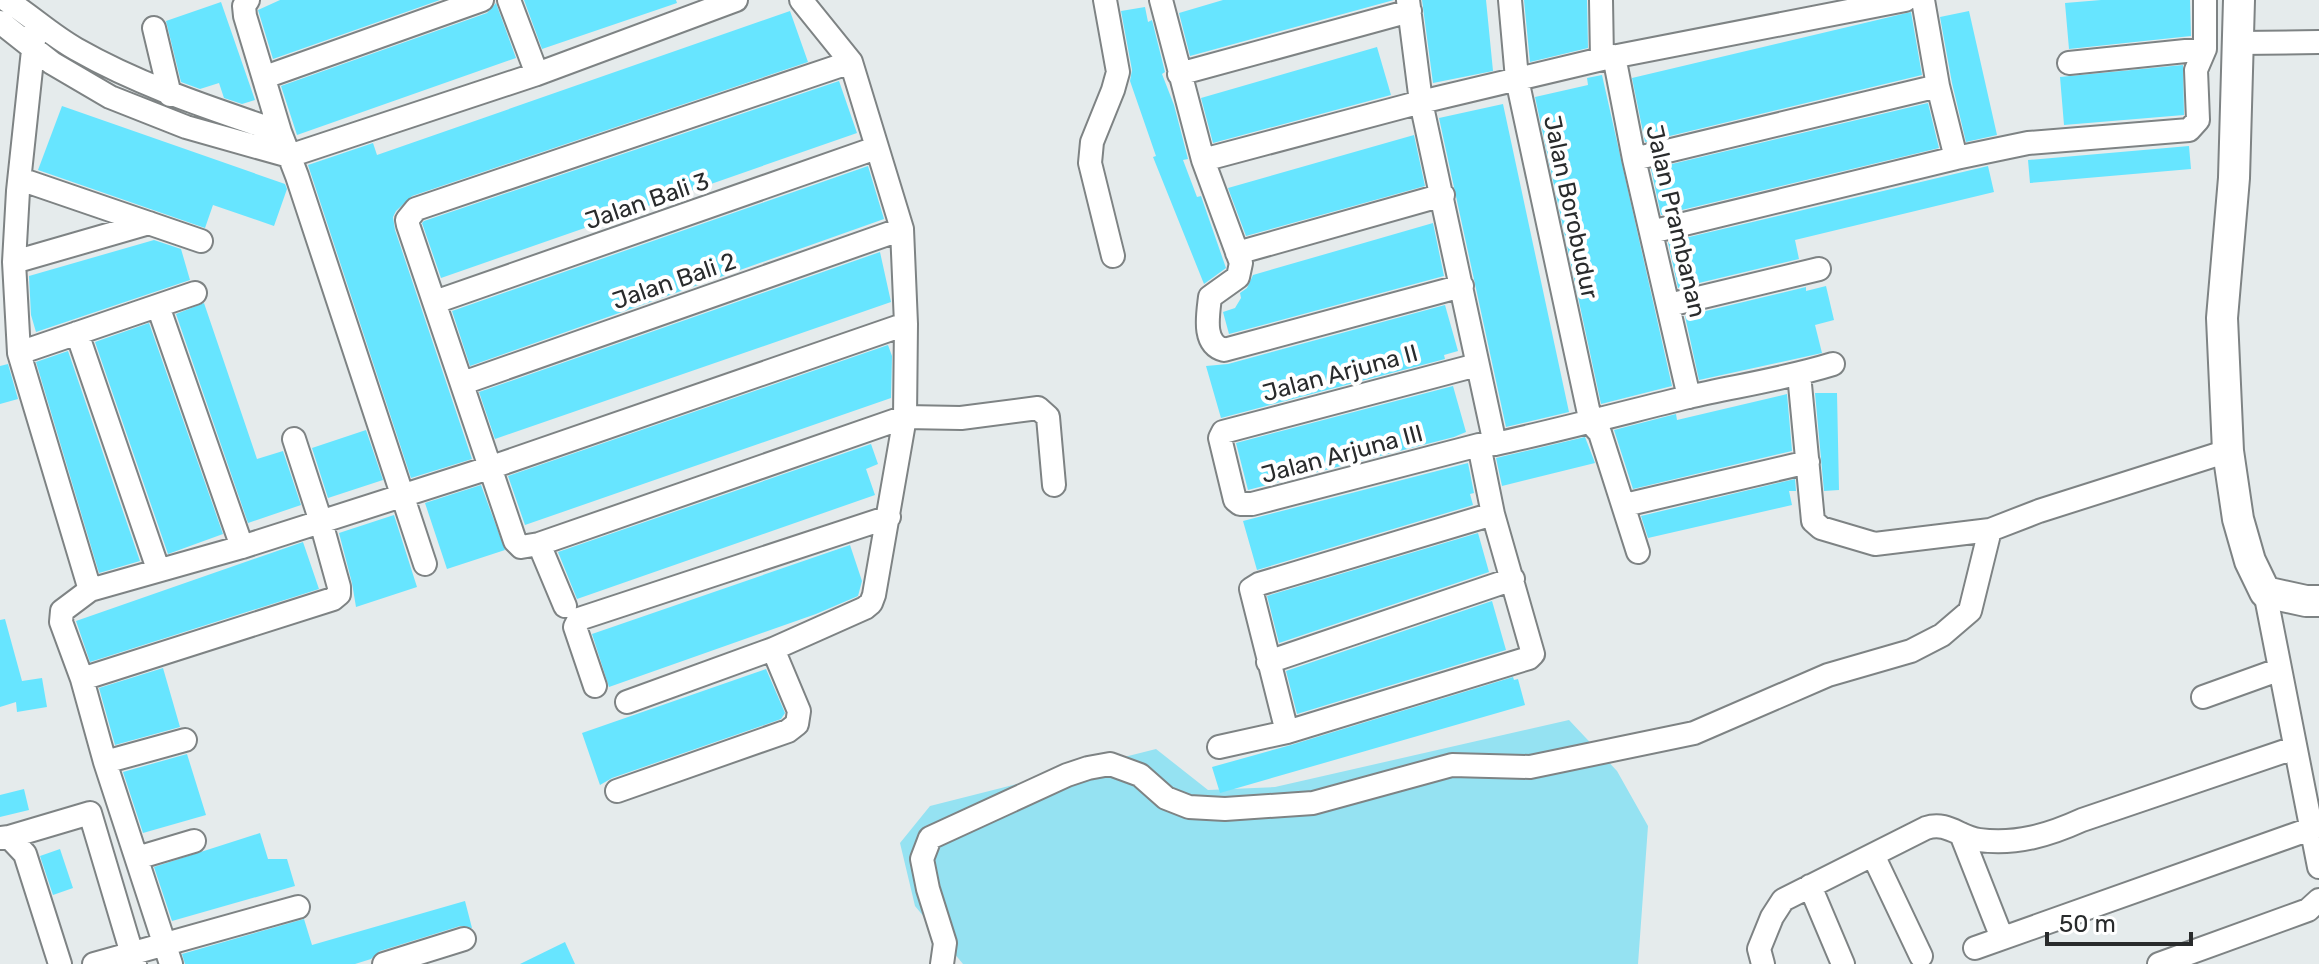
<svg xmlns="http://www.w3.org/2000/svg" width="2319" height="964" font-family="Rubik,sans-serif">
<style>
.green{fill:#95e2f2}
.building{fill:#67e5ff}
.lines{fill:none;stroke-linecap:round;stroke-linejoin:round}
.street-casing{stroke:#7e8384;stroke-width:26}
.secondary-casing{stroke:#7e8384;stroke-width:34}
.street{stroke:#fff;stroke-width:22}
.secondary{stroke:#fff;stroke-width:30}
.labels{text-anchor:middle;stroke-width:8;stroke-linejoin:round;paint-order:stroke}
.street-label{font-size:24px;fill:#292b2c;stroke:#fff}
</style>
<rect width="100%" height="100%" fill="#e5ebec"/>
<path class="green" d="M1569 720 1617 771 1648 826 1638 964H963L915 906 900 843 930 806 1156 749 1208 790 1275 787Z"/>
<path class="building" d="M280 0H440L273 59 258 10Z
M524 0H676L677 3 542 49Z
M1223 0H1394L1190 56 1179 13Z
M1422 0H1486L1493 71 1433 83Z
M1524 0H1587L1588 48 1530 62Z
M2101 0H2190L2191 36 2069 49 2065 3Z
M221 2 255 100 242 104 224 98 219 83 200 89 181 82 166 21Z
M496 3 516 58 297 135 281 86 487 13Z
M1145 7 1148 22 1152 20 1165 72 1162 74 1174 105 1188 159 1183 160 1197 197 1201 196 1226 268 1204 284 1153 157 1156 156 1130 81 1132 70 1121 11Z
M790 11 808 62 412 196 396 211 393 217 395 230 472 459 411 478 308 165 373 143 377 155Z
M1969 11 1997 135 1966 142 1952 83 1940 17Z
M1911 12 1922 75 1645 142 1632 78Z
M1377 47 1391 95 1213 143 1201 98Z
M2183 65 2184 115 2064 125 2060 77Z
M1602 75 1672 386 1601 404 1535 97 1588 85 1587 78Z
M839 81 857 133 441 278 422 223 424 221Z
M1928 103 1939 148 1661 215 1651 169Z
M1503 104 1569 412 1506 427 1439 118Z
M62 106 285 184 287 189 274 226 213 205 205 228 38 170Z
M1414 135 1425 186 1246 236 1228 188Z
M2189 146 2191 169 2030 183 2028 160Z
M868 166 884 219 470 366 452 311Z
M1988 166 1994 192 1795 240 1799 259 1678 288 1668 242Z
M1433 223 1444 276 1229 334 1223 312 1235 308 1241 298 1240 293 1247 288 1253 275Z
M154 240 181 249 190 280 36 332 31 315 29 276Z
M880 252 891 302 495 439 479 392Z
M1826 286 1834 320 1815 325 1822 353 1699 380 1685 316 1806 287V291Z
M204 303 257 459 283 451 301 505 248 523 176 314Z
M1445 305 1458 351 1444 355 1445 359 1221 418 1206 366 1228 364Z
M149 323 223 534 168 554 95 342Z
M888 345 892 356 891 398 525 525 508 476Z
M68 351 140 561 99 573 36 362Z
M8 364 18 399 0 404V366Z
M1453 386 1466 432 1454 437 1248 490 1236 443Z
M1815 393H1837L1839 490 1824 491Z
M1787 394 1792 451 1633 489 1614 430 1676 414 1677 420Z
M366 430 383 480 328 498 312 448Z
M1585 437 1595 463 1502 486 1496 458Z
M871 444 878 464 866 469 875 495 577 599 558 552Z
M1468 463 1474 493 1470 494 1473 505 1257 570 1243 521Z
M1795 479 1796 491H1789L1792 505 1648 538 1641 516Z
M481 485 505 550 447 569 425 503Z
M394 515 417 587 356 607 352 583 339 533Z
M1478 533 1489 572 1279 643 1267 596Z
M303 542 319 589 90 662 76 621Z
M850 545 862 581 858 596 816 614 609 687 592 634Z
M1492 601 1506 650 1297 714 1286 671Z
M5 619 22 681 42 678 47 707 17 712 16 702 0 707V620Z
M163 668 180 727 115 745 99 688Z
M766 669 785 713 781 719 612 778 600 785 582 733Z
M1513 677 1514 680 1518 679 1525 705 1220 793 1212 767 1291 745Z
M187 754 206 815 143 833 123 772Z
M24 789 29 810 0 817V795Z
M260 833 268 859H287L295 886 172 921 154 867Z
M60 849 73 888 53 895 40 856Z
M465 901 472 928 460 926 380 951 371 959 355 964H185L182 954 304 919 312 945Z
M565 942 575 964H520Z"/>
<g class="lines">
<defs>
<path id="street" d="M6 0C30 15 51 35 76 49 141 86 210 108 280 132
M248 0 244 6 245 16 280 132 297 176 425 564
M509 0 537 74
M1105 0 1118 72 1113 90 1092 142 1090 163 1113 256
M1161 0 1203 160 1241 263 1238 277 1210 297C1208 315 1202 344 1224 350L1462 286
M1408 0 1421 102 1495 444
M1510 0 1517 79 1591 423 1600 433 1638 552
M1601 0 1602 59
M1923 0 1938 86 1956 158
M0 22 52 63 110 97 186 127 289 156 537 74 736 0
M36 22 18 191 14 262 19 353 90 590
M154 28 170 95
M2238 43 2319 42
M1614 56 1634 159 1689 397
M851 62 416 209 407 220 408 225 515 541 521 547 539 544 905 417 961 418 1038 408 1048 417 1054 485
M2069 63 2205 49
M1179 74 1410 11
M265 77 482 0
M1634 159 1938 86
M1203 160 1421 102 1602 59 1905 0
M20 179 201 241
M1651 232 1956 158 2028 143 2189 130 2198 120 2196 70 2205 49V0
M1237 253 1443 195
M14 262 149 223
M435 302 876 148
M1669 305 1819 269
M158 306 242 547
M77 333 158 569
M19 353 195 293
M1477 365 1223 432 1220 438 1235 500 1240 504H1252L1479 445 1495 444C1559 430 1623 413 1688 397 1736 386 1785 379 1833 364
M1799 374 1813 521 1821 528 1875 544 1990 530 2039 511 2228 451
M463 383 902 229
M1625 505 1808 462
M539 544 565 606
M2265 592 2319 867
M1268 662 1513 579
M82 679 333 599 339 594V587L321 522 294 439
M595 686 575 627 579 619 889 517
M2203 697 2278 670
M627 702 773 649 865 608 871 603 874 595 905 417 906 324 902 229 851 62 801 0
M1287 732 1251 589 1259 584 1493 514
M1219 747 1287 732 1529 658 1533 654 1493 514 1479 445
M105 762 185 740
M617 791 788 731 797 724 799 711 773 649
M1961 834 2002 938
M9 837 90 813 135 964
M0 838 9 837 25 854 60 964
M1873 855 1921 956
M137 858 194 841
M1810 886 1843 964
M1975 948 2313 828
M94 964 298 907
M171 964 105 762 82 679 61 622 62 611 90 590 242 547 492 467 906 324
M384 964 464 939
M942 964 945 943 928 889 922 859 930 838 1067 775 1088 768 1110 764 1140 775 1166 798 1189 807 1225 809 1313 803 1452 765 1530 767 1694 733 1828 675 1911 651 1942 635 1970 611 1990 530
M1763 964 1759 949 1772 917 1783 900 1926 828C1947 821 1959 837 1979 840 2016 845 2049 835 2082 820L2294 748
M2159 964 2308 910 2319 900"/>
<path id="secondary" d="M2239 0 2234 178 2222 318 2228 451 2238 519 2250 561 2265 592 2306 601H2319"/>
</defs>
<use href="#street" class="street-casing"/>
<use href="#secondary" class="secondary-casing"/>
<use href="#street" class="street"/>
<use href="#secondary" class="secondary"/>
</g>
<g class="labels">
<g class="street-label">
<text transform="translate(647 201) rotate(-19)" y="8">Jalan Bali 3</text>
<text transform="translate(1571 207) rotate(78)" y="8">Jalan Borobudur</text>
<text transform="translate(1676 221) rotate(77)" y="8">Jalan Prambanan</text>
<text transform="translate(674 281) rotate(-19)" y="8">Jalan Bali 2</text>
<text transform="translate(1340 373) rotate(-15)" y="8">Jalan Arjuna II</text>
<text transform="translate(1342 454) rotate(-15)" y="8">Jalan Arjuna III</text>
</g>
</g>
<path d="M2047 932v12h144v-12" fill="none" stroke="#292b2c" stroke-width="4"/>
<text x="2059" y="932" font-size="24" fill="#292b2c" stroke="#ffffff" stroke-width="6" paint-order="stroke">50 m</text>
</svg>
